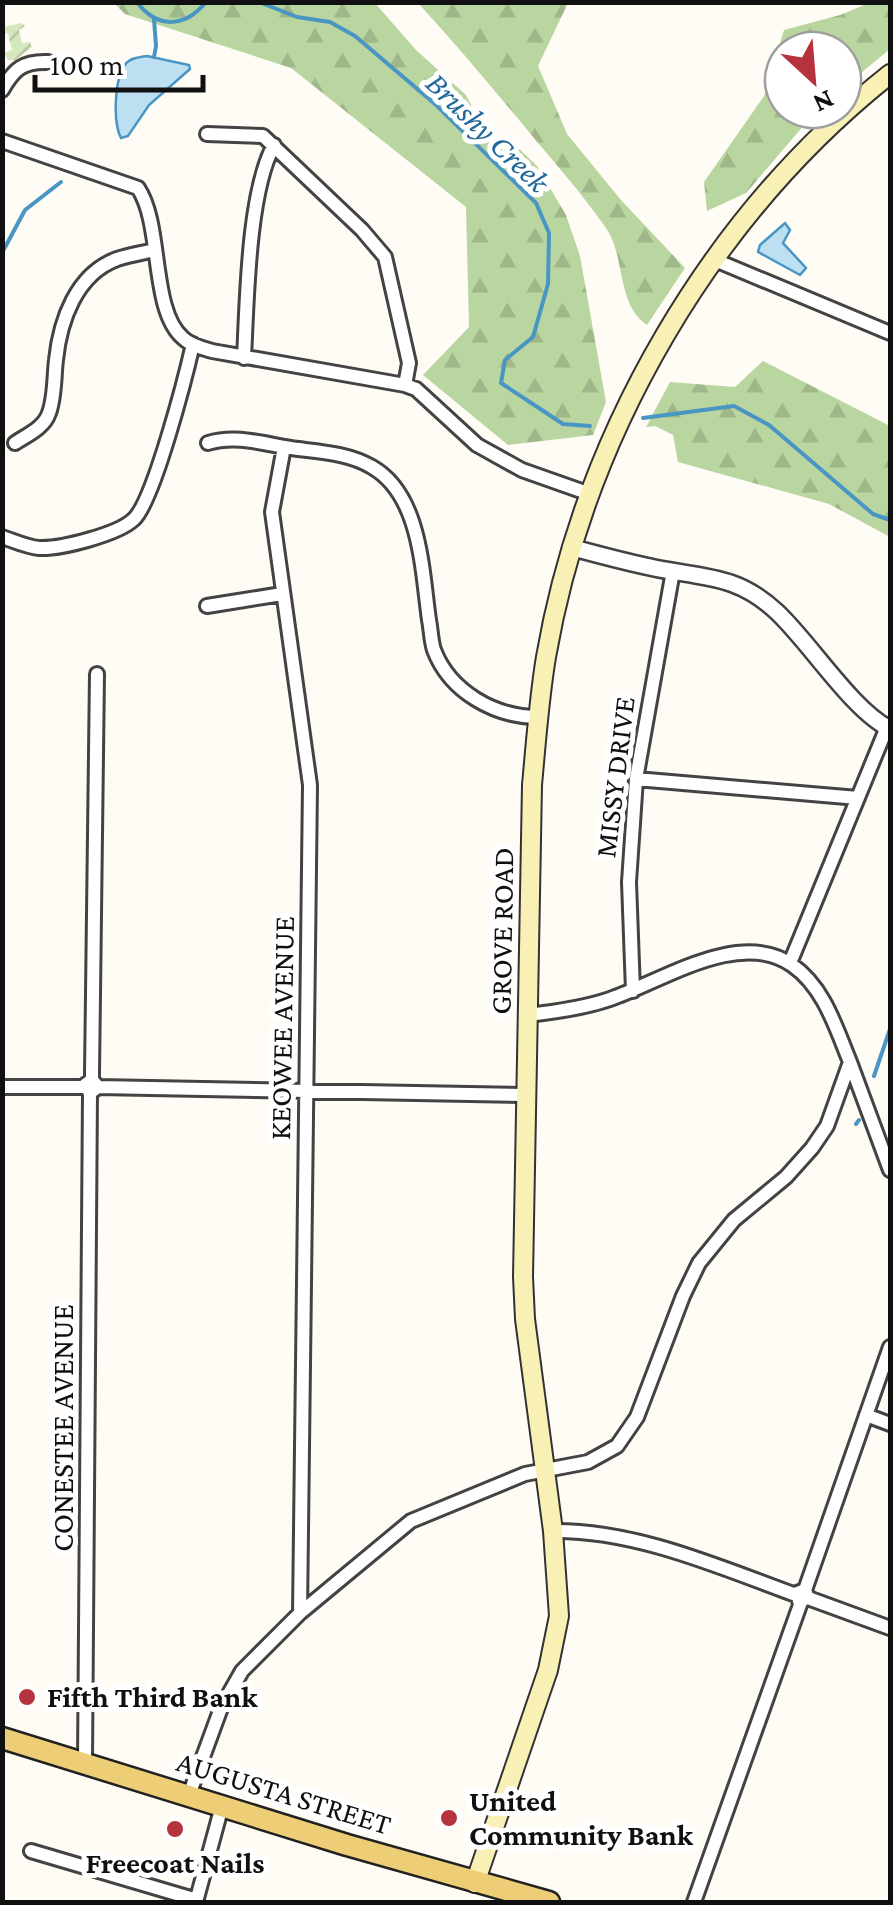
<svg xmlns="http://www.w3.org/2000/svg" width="893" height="1905" font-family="'Crimson Pro',serif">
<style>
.forest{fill:url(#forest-firs)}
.garden{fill:url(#garden-furrows)}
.water{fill:#bddff2;stroke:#4995c3;stroke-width:2.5}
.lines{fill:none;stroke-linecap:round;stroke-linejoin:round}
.stream{stroke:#4995c3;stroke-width:4}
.minor-casing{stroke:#434343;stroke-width:18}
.tertiary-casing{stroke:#434343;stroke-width:20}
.secondary-casing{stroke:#323232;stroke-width:22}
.primary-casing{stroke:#212121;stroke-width:25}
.minor{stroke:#fff;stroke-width:12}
.tertiary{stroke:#fff;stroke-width:15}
.secondary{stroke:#f8f0b5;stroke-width:18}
.primary{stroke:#edcd75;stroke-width:20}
.poi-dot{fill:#b6323c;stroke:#fff;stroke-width:4}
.labels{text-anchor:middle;stroke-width:10;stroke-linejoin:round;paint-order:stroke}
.street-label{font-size:30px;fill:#101010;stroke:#fff}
.poi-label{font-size:30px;font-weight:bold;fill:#101010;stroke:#fff;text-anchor:start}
.water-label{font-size:32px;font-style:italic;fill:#226899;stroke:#fff}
</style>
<defs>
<pattern id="forest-firs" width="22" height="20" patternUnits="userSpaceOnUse" patternTransform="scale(2.5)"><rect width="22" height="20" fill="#bad6a0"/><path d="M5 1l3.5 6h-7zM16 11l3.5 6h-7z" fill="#9fb789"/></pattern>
<pattern id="garden-furrows" width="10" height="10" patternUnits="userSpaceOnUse" patternTransform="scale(2.5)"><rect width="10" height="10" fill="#d5e7bf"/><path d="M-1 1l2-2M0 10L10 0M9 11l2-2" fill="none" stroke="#b6c5a3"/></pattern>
</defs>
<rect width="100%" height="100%" fill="#fefcf4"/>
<path class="forest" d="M114 3H375L416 50 466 95 492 146 504 150 510 140 537 166 566 215 580 256 606 402 593 435 508 445 423 375 469 327 466 207 291 68 125 14Z
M418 3H568L538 66 567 134 621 200 685 268 647 325C616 304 626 257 606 228 581 192 552 160 524 126 489 84 455 43 418 3Z
M869 3H890V49L843 88V50H783V110H817L746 193 707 211 704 182 764 96 784 30 840 15Z
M763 361 890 426V537L829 504 678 462 673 435 655 426 646 427 670 382 735 387Z"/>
<path class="garden" d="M22 23 25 26 19 30 22 43 30 42 32 47 15 60H8L4 53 12 50 8 33 3 34V27Z"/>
<path class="water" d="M147 56 189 65 190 69 149 105 128 136 121 138C113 123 114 80 125 65 129 58 140 57 147 56Z
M785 223 790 230 783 243 806 268 800 275 758 252 760 245Z"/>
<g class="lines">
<path class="stream" d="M137 2C157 29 185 28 206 2
M259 2 297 17 330 22 355 36 435 104 536 203 549 233 548 284 533 337 505 360 501 383 563 424 590 426
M154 19 156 46 154 57
M2 253 25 210 61 182
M643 418 734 406 769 425 873 514 890 520
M874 1076 890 1029
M856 1124 859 1120"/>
<defs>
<path id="minor" d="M2 90C14 69 23 61 48 62
M207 134 263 136 362 230 385 257 409 363 405 385
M2 141 138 188C163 225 150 310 183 338 190 345 202 348 212 351L405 385 416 389 477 445 522 470 590 494
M715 260 890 333
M244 358C247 301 248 192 274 145
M15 443C27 435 44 428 49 413 55 397 54 376 56 360 60 321 76 274 117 259 129 255 142 253 155 250
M208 443C238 434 267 445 298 449 323 452 350 454 372 467 421 495 422 571 429 620 431 630 431 641 434 650 450 692 495 717 538 717
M284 447 272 512 310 785 300 1613
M2 537C14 541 27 547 39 548 61 549 119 534 134 519 154 500 186 375 193 344
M207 606 282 594
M636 779 858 798
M790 963 887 727
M633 991 629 882 636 779 673 571
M850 1062 890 1170
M92 1080 85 1085 90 1093 98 1087 92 1080V1074L97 674
M2 1087H85
M98 1087 524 1095
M866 1415 890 1424
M553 1531C636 1530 719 1567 796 1595
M805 1590 797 1593 799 1601 808 1598 805 1590 890 1347
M808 1598 890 1628
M85 1763 90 1093
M189 1795 221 1708 242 1671 300 1613 411 1521 525 1474 588 1462 617 1446 637 1417 683 1296 699 1263 734 1220 786 1177 812 1148 827 1126 850 1062C836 1028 824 987 792 965 739 928 661 982 610 999 584 1008 555 1012 527 1015
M31 1851 197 1900
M196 1902 222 1806
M694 1902 801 1602"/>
<path id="tertiary" d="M573 548C605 556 639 566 671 571 715 578 743 580 777 612 811 644 852 710 890 729"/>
<path id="secondary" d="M475 1883 548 1670 559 1616 553 1531 525 1319 523 1277 532 785C536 742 539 699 546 657 585 432 711 216 890 74"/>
<path id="primary" d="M2 1738 347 1845 549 1902"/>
</defs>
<use href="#minor" class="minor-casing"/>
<use href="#tertiary" class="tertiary-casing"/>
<use href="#secondary" class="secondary-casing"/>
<use href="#primary" class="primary-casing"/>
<use href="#minor" class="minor"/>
<use href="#tertiary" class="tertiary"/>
<use href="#secondary" class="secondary"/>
<use href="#primary" class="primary"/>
</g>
<g class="poi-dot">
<circle cx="27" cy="1697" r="10"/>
<circle cx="449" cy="1818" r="10"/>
<circle cx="175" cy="1829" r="10"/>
</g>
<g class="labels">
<g class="street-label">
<text transform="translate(615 777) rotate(-83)" y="10">MISSY DRIVE</text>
<text transform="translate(502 931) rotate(-89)" y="10">GROVE ROAD</text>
<text transform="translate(282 1028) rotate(-89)" y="10">KEOWEE AVENUE</text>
<text transform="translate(63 1428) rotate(-90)" y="10">CONESTEE AVENUE</text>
<text transform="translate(284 1793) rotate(17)" y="10">AUGUSTA STREET</text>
</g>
<g class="poi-label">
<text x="47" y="1707">Fifth Third Bank</text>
<text x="469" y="1811">United<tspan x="469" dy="34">Community Bank</tspan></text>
<text x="175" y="1873" text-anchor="middle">Freecoat Nails</text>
</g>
<g class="water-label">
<text transform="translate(488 132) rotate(44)" y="11">Brushy Creek</text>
</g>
</g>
<rect width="893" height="1905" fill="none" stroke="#101010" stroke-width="10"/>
<g transform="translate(813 80) rotate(154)"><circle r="48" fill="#ffffff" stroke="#9f9f9f" stroke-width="2.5"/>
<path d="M0-8L18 38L0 25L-18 38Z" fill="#b6323c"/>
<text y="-15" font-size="28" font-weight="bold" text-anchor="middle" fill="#101010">N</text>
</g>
<path d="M35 75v15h168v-15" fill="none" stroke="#101010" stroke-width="5"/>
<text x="50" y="75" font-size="30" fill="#101010" stroke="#ffffff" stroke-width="8" paint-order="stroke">100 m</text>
</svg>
